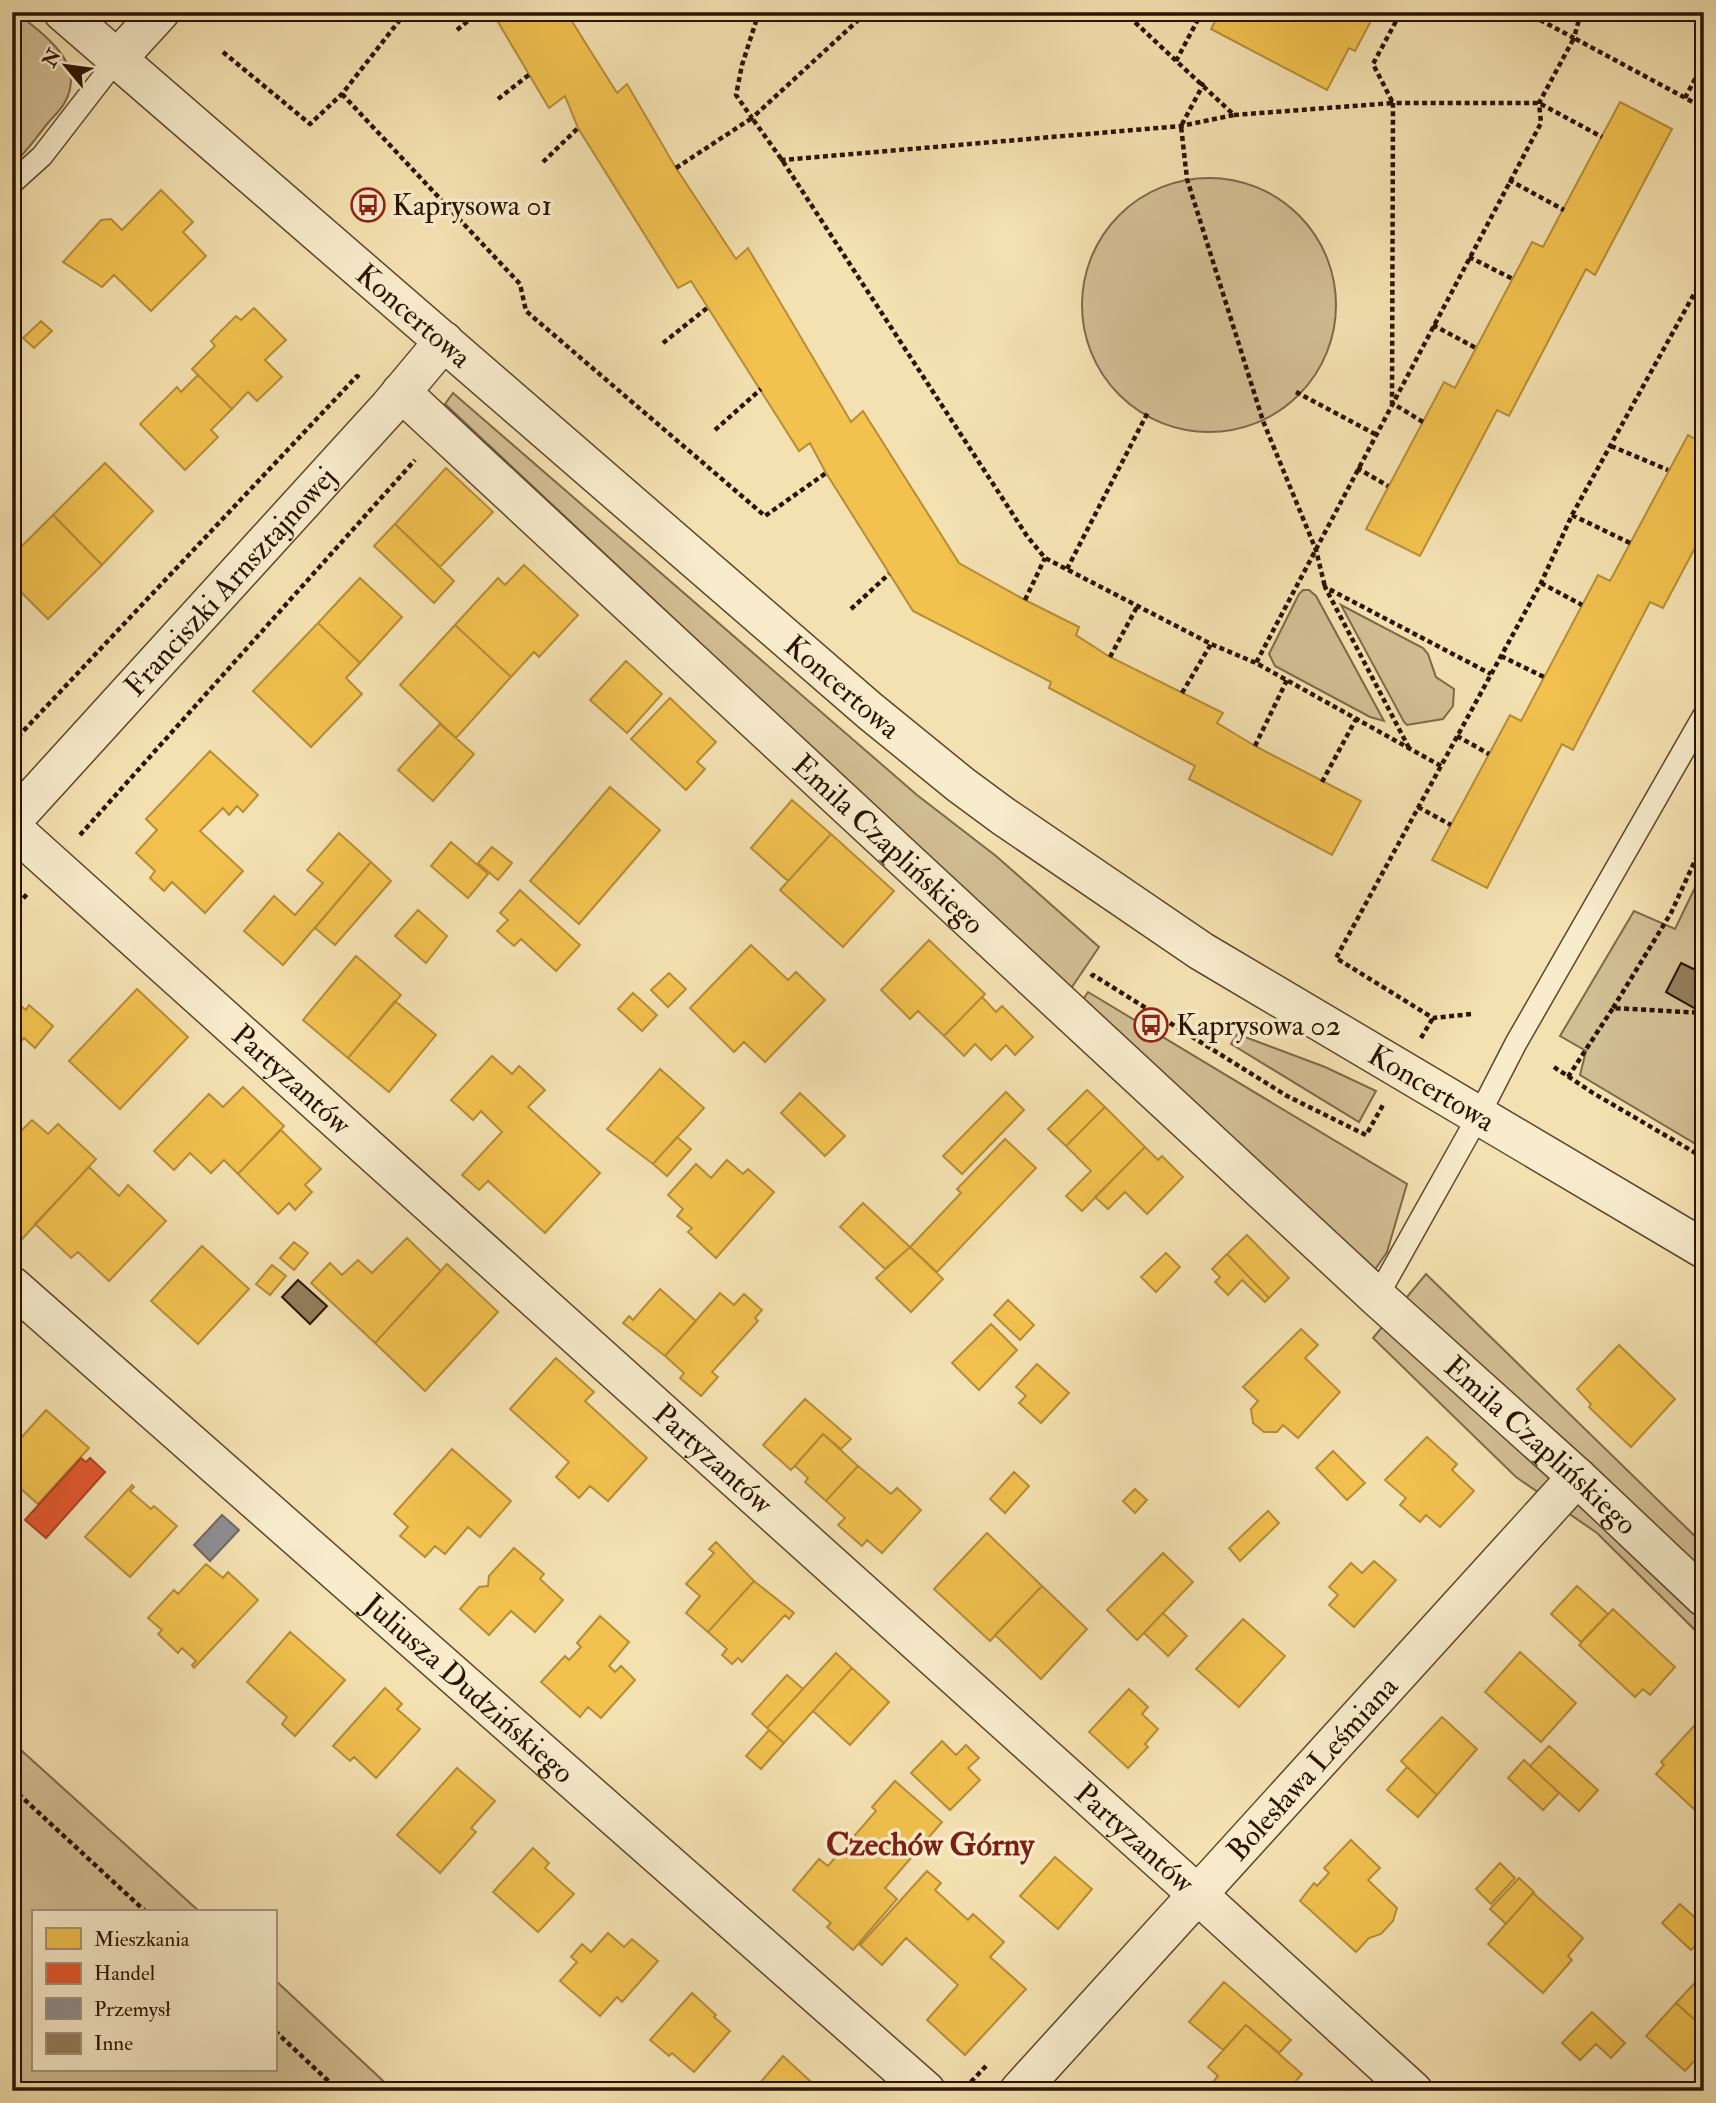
<svg xmlns="http://www.w3.org/2000/svg" width="1716" height="2103" font-family="'IM FELL Double Pica',serif">
<style>
.green{fill:#d2be93;stroke:#7e684a;stroke-width:2}
.homes{fill:#f2c14e;stroke:#b68d37;stroke-width:2}
.shops{fill:#e4572e;stroke:#ac4320;stroke-width:2}
.industry{fill:#8d8d92;stroke:#6f6866;stroke-width:2}
.building{fill:#937e5c;stroke:#2a1300;stroke-width:2}
.lines{fill:none;stroke-linecap:round;stroke-linejoin:round}
.service-casing{stroke:#5c462c;stroke-width:24}
.minor-casing{stroke:#5c462c;stroke-width:41}
.tertiary-casing{stroke:#5c462c;stroke-width:41}
.path{stroke:#2a1300;stroke-width:4.5;stroke-dasharray:5 3.5;stroke-linecap:butt}
.service{stroke:#f8eccc;stroke-width:21}
.minor{stroke:#f8eccc;stroke-width:38}
.tertiary{stroke:#f8eccc;stroke-width:38}
.labels{text-anchor:middle;stroke-width:7;stroke-linejoin:round;paint-order:stroke}
.poi-label{font-size:30px;fill:#2a1300;stroke:#f8eccc;text-anchor:start}
.street-label{font-size:30px;fill:#2a1300;stroke:#f8eccc}
.neighbourhood-label{font-size:32px;font-weight:bold;fill:#7a1f14;stroke:#f8eccc}
</style>
<rect width="100%" height="100%" fill="#f4e1b1"/>
<filter id="stains"><feTurbulence type="fractalNoise" baseFrequency=".00286" numOctaves="4"/><feColorMatrix values="0 0 0 0 .2 0 0 0 0 .09 0 0 0 0 .02 0 0 0 .5 -.17"/></filter>
<radialGradient id="worn" r=".72"><stop offset=".6" stop-color="#630" stop-opacity="0"/><stop offset="1" stop-color="#630" stop-opacity=".3"/></radialGradient>
<path class="green" d="M12 12H16C43 35 87 62 65 102 61 110 53 117 48 123 37 136 26 154 12 164Z
M1082 305a127 127 0 1 1 254 0a127 127 0 1 1-254 0Z
M453 393 917 795 996 856 1099 947 1070 990 445 404Z
M1303 590H1309L1316 596 1384 721 1370 717 1275 666 1269 654 1299 594Z
M1341 605 1423 648 1428 654 1436 677 1454 689 1453 706 1443 719 1407 725 1404 722Z
M1704 869V1149L1580 1075 1586 1051 1560 1036 1634 911 1675 929Z
M1088 992 1407 1184 1387 1252 1374 1271 1082 1001Z
M1237 1034 1325 1067 1376 1091 1359 1122 1231 1044Z
M1426 1274 1704 1545V1639L1597 1533 1516 1477 1373 1338Z
M12 1742 200 1912H33V2070H275V1980L394 2091H12Z"/>
<path class="homes" d="M492 12H566L617 93 627 84 676 168 736 259 748 248 851 422 863 411 959 563 1025 600 1079 627 1076 635 1110 657 1223 713 1217 723 1255 746 1361 801 1332 855 1189 779 1195 766 1049 688 1051 682 913 611 826 473 810 443 799 451 691 281 678 288 578 128 565 96 549 108Z
M1220 12H1358L1372 19 1355 51 1349 48 1327 90 1211 29Z
M1620 102 1672 129 1595 275 1586 269 1509 416 1497 410 1420 556 1366 529 1444 382 1455 388 1532 242 1543 247Z
M161 190 193 222 183 232 206 256 151 311 114 275 102 287 63 262 101 220 111 219 122 230Z
M254 308 286 340 265 360 282 377 257 401 248 392 232 409 192 369 215 346 211 341 236 316 241 320Z
M41 321 52 331 34 348 23 338Z
M198 375 232 409 211 430 218 437 185 470 140 424 177 387 181 392Z
M1688 435 1704 444V531L1663 608 1650 602 1573 750 1562 744 1487 888 1432 860 1510 715 1521 721 1598 575 1610 581Z
M105 463 153 511 102 565 53 515Z
M446 468 493 512 440 567 395 524Z
M53 515 102 565 48 619 12 583V556Z
M395 524 454 581 434 603 374 546Z
M524 565 578 615 539 657 534 652 511 677 455 625 498 578 505 585Z
M360 578 402 617 360 663 318 623Z
M318 623 360 663 346 678 362 694 311 747 253 691Z
M455 625 511 677 456 738 400 685Z
M626 661 662 694 627 733 590 700Z
M670 698 716 742 697 762 705 769 686 790 631 739Z
M440 724 474 754 433 801 398 770Z
M210 751 258 795 243 812 237 806 229 815 223 808 200 831 243 871 205 913 172 882 164 891 150 878 155 871 136 853 157 830 146 819Z
M610 787 660 830 579 924 530 881Z
M792 800 831 834 788 881 751 848Z
M339 833 371 862 283 965 244 931 274 896 295 915 323 883 307 870Z
M831 834 894 891 843 947 780 890Z
M451 842 488 874 468 898 431 866Z
M492 847 512 863 498 880 478 863Z
M371 862 391 881 335 945 315 928Z
M520 890 580 945 556 971 521 939 514 946 497 931 508 920 500 913Z
M418 910 447 936 426 963 395 936Z
M929 940 985 994 944 1036 918 1011 910 1019 881 990Z
M751 945 788 980 796 972 825 1000 765 1062 744 1042 734 1052 690 1008Z
M356 956 401 995 348 1058 303 1020Z
M669 973 686 989 668 1007 651 990Z
M137 989 188 1037 120 1109 69 1061Z
M633 993 657 1015 642 1031 618 1009Z
M982 997 996 1012 1002 1006 1033 1037 1015 1055 1006 1045 991 1060 975 1044 964 1056 944 1036Z
M12 999 26 1010 29 1005 53 1026 35 1048 24 1038 12 1051Z
M395 1001 436 1035 389 1092 348 1058Z
M492 1056 512 1074 519 1066 545 1090 528 1107 600 1173 545 1233 488 1181 479 1190 462 1175 502 1132 481 1111 473 1120 451 1100Z
M660 1069 704 1108 653 1164 607 1129Z
M243 1087 284 1126 238 1174 224 1160 211 1173 190 1153 174 1170 154 1151 209 1094 223 1107Z
M1087 1090 1105 1107 1066 1146 1048 1129Z
M1006 1092 1024 1110 962 1174 943 1156Z
M800 1093 845 1136 825 1156 781 1113Z
M1105 1107 1145 1147 1082 1211 1066 1196 1091 1171 1066 1146Z
M32 1120 48 1134 58 1124 96 1159 22 1239 12 1229V1140Z
M281 1130 321 1169 305 1185 312 1192 295 1210 289 1203 278 1214 238 1174Z
M677 1137 691 1149 667 1176 653 1164Z
M1005 1139 1036 1168 937 1272 910 1247 961 1193 957 1189Z
M1145 1147 1158 1160 1162 1156 1183 1177 1147 1214 1125 1192 1108 1209 1095 1197Z
M727 1160 743 1174 748 1169 774 1192 716 1258 688 1232 692 1228 677 1216 683 1209 668 1195 696 1164 711 1178Z
M89 1167 119 1196 128 1185 166 1221 109 1281 78 1252 71 1258 35 1224Z
M863 1203 910 1247 885 1269 840 1227Z
M1247 1235 1289 1278 1269 1298 1227 1254Z
M407 1238 441 1271 375 1343 311 1283 330 1263 342 1275 358 1260 372 1273Z
M294 1242 308 1253 294 1270 280 1258Z
M202 1246 249 1289 198 1344 151 1301Z
M910 1247 943 1279 911 1312 876 1278Z
M1166 1253 1180 1267 1156 1292 1141 1277Z
M1227 1254 1269 1298 1265 1302 1242 1280 1228 1295 1215 1282 1220 1277 1212 1269Z
M447 1264 498 1312 425 1391 375 1343Z
M272 1265 286 1276 270 1295 256 1284Z
M660 1289 696 1321 665 1356 623 1323 629 1316 633 1320Z
M720 1293 734 1305 744 1294 762 1310 755 1318 758 1321 712 1372 718 1377 701 1396 680 1378 684 1373 665 1356Z
M1008 1300 1034 1325 1020 1340 994 1315Z
M991 1324 1017 1350 979 1390 952 1363Z
M1301 1329 1318 1345 1305 1358 1340 1392 1298 1438 1283 1425 1277 1432H1264L1253 1423 1251 1409 1258 1401 1243 1387Z
M1619 1345 1675 1399 1631 1447 1589 1407 1591 1404 1577 1389Z
M556 1358 594 1392 585 1401 647 1458 608 1501 590 1486 579 1498 556 1477 569 1462 510 1409Z
M1037 1364 1069 1393 1041 1423 1019 1403 1026 1396 1016 1387Z
M805 1399 851 1439 841 1449 823 1434 791 1470 763 1445Z
M46 1410 89 1448 38 1504 12 1481V1448Z
M823 1434 858 1466 826 1501 805 1482 808 1478 795 1466Z
M1427 1437 1457 1464 1452 1470 1474 1491 1440 1527 1426 1515 1420 1522 1400 1505 1406 1498 1385 1480Z
M452 1449 511 1501 480 1537 468 1527 445 1554 435 1546 425 1557 400 1536 408 1527 394 1514Z
M1333 1451 1365 1483 1347 1500 1316 1468Z
M858 1466 891 1494 897 1488 921 1510 882 1553 867 1540 862 1546 838 1525 845 1518 826 1501Z
M1014 1472 1029 1486 1005 1513 990 1499Z
M132 1485 134 1487 130 1491 151 1509 154 1506 177 1526 130 1577 85 1537Z
M1135 1489 1147 1500 1135 1513 1123 1501Z
M1268 1511 1279 1523 1240 1561 1229 1548Z
M987 1533 1042 1586 990 1641 934 1589Z
M716 1542 754 1581 708 1632 686 1613 700 1596 686 1584 714 1553 709 1549Z
M514 1548 544 1574 540 1579 563 1600 535 1632 511 1611 489 1635 460 1609 479 1587 488 1586 489 1576Z
M1163 1553 1193 1582 1137 1640 1107 1610Z
M1374 1561 1396 1580 1354 1627 1329 1605 1338 1595 1329 1587 1351 1563 1362 1573Z
M206 1564 223 1578 228 1572 258 1600 194 1668 192 1665 196 1661 182 1648 178 1653 158 1634 162 1630 148 1618 174 1590 178 1594Z
M754 1581 794 1613 789 1619 785 1615 742 1662 738 1658 732 1664 722 1655 727 1649 708 1632Z
M1042 1586 1087 1629 1041 1679 995 1635Z
M1577 1586 1608 1614 1581 1642 1551 1614Z
M1613 1609 1675 1667 1650 1695 1643 1689 1635 1697 1579 1645Z
M1163 1613 1187 1636 1168 1656 1144 1633Z
M600 1616 629 1642 609 1666 615 1672 621 1666 635 1680 601 1718 588 1707 580 1717 541 1682 565 1656 569 1660 581 1647 577 1643Z
M1243 1619 1285 1656 1239 1707 1196 1669Z
M290 1632 345 1680 295 1736 282 1724 287 1717 247 1682Z
M1520 1652 1576 1703 1541 1742 1485 1692Z
M836 1653 852 1668 784 1743 767 1728Z
M852 1668 889 1702 850 1745 813 1711Z
M787 1675 803 1689 767 1728 752 1714Z
M385 1688 402 1704 397 1709 420 1729 376 1778 354 1757 350 1761 333 1746Z
M1129 1689 1148 1707 1142 1714 1158 1729 1145 1744 1148 1747 1128 1768 1089 1732Z
M1704 1715V1801L1702 1800 1694 1809 1656 1774 1664 1765 1661 1762Z
M1442 1717 1477 1749 1437 1795 1401 1761Z
M769 1730 784 1743 761 1769 746 1756Z
M942 1741 956 1755 966 1745 979 1758 968 1768 980 1780 950 1810 911 1773Z
M1549 1746 1598 1790 1579 1811 1530 1766Z
M1524 1760 1559 1793 1543 1810 1508 1778Z
M1407 1767 1437 1795 1418 1817 1387 1790Z
M457 1768 495 1801 471 1828 476 1832 440 1873 397 1835Z
M895 1781 942 1822 885 1888 897 1899 853 1950 827 1927 831 1923 793 1890 819 1859 828 1866 876 1811 872 1807Z
M1351 1840 1380 1868 1368 1880 1397 1908 1393 1921 1381 1934 1369 1938 1356 1952 1300 1901 1314 1883 1317 1886 1329 1873 1324 1868Z
M533 1848 549 1863 545 1868 574 1894 538 1932 493 1892Z
M1055 1857 1092 1889 1058 1929 1020 1896Z
M1500 1863 1515 1878 1491 1904 1476 1889Z
M927 1871 941 1883 935 1890 968 1920 973 1914 1004 1942 990 1957 1026 1989 965 2055 927 2020 958 1985 906 1938 882 1965 860 1945Z
M1519 1878 1534 1892 1506 1924 1490 1909Z
M1533 1893 1583 1938 1568 1956 1572 1960 1543 1993 1488 1944Z
M1680 1904 1704 1926V1937L1691 1950 1662 1923Z
M608 1933 624 1947 632 1939 658 1961 622 2002 617 1997 600 2016 560 1981 577 1962 571 1957 582 1944 591 1952Z
M1704 1973V2028L1676 2003Z
M1224 1982 1291 2040 1279 2053 1246 2025 1223 2050 1189 2022Z
M692 1993 716 2015 714 2017 730 2031 694 2072 672 2053 669 2056 650 2040Z
M1676 2003 1704 2028V2050L1685 2071 1646 2036Z
M1592 2012 1625 2043 1611 2058 1596 2044 1580 2060 1562 2043Z
M1246 2025 1302 2074 1287 2091H1209L1207 2089 1218 2076 1208 2067Z
M783 2056 821 2091H753Z"/>
<path class="shops" d="M81 1458 86 1462 90 1458 105 1472 46 1538 25 1520Z"/>
<path class="industry" d="M222 1515 239 1530 210 1561 194 1545Z"/>
<path class="building" d="M1681 963 1704 974V993L1696 1009 1666 992Z
M298 1280 327 1306 310 1324 282 1297Z"/>
<g class="lines">
<defs>
<path id="service" d="M12 183 42 156 117 59
M1377 1297 1479 1115 1516 1043 1704 715"/>
<g id="minor">
<path d="M117 59 160 12"/>
<path id="s1" d="M401 392 1377 1297 1577 1477 1704 1597"/>
<path id="s2" d="M12 821 389 407 444 341"/>
<path id="s3" d="M12 828 1196 1893 1413 2091"/>
<path id="s4" d="M12 1286 926 2091"/>
<path id="s5" d="M1019 2091 1577 1477"/>
</g>
<g id="tertiary">
<path id="s6" d="M63 12 870 711 961 785 1003 816 1201 951 1704 1249"/>
</g>
</defs>
<use href="#service" class="service-casing"/>
<use href="#minor" class="minor-casing"/>
<use href="#tertiary" class="tertiary-casing"/>
<path class="path" d="M759 12 742 65 736 95 752 118 867 12
M1525 12 1574 38 1581 12
M457 30 479 12
M223 52 310 124 342 94 406 12
M1176 61 1202 12
M1201 83 1203 85 1181 126 1187 179 1263 421 1316 550 1325 587
M342 94 520 284 526 311 765 516 826 473
M1685 98 1704 62
M498 99 530 74
M1234 115 1393 103 1373 64 1401 12
M781 159 782 160 1181 126 1234 115 1124 12
M543 162 578 128
M676 168 752 118 782 160 1027 536 1045 558 1211 644 1256 663
M1509 180 1564 210
M1469 257 1513 279
M1433 325 1476 348
M663 343 707 308
M1296 392 1375 434
M1423 422 1392 403 1393 103H1539L1602 137
M715 430 761 389
M1611 446 1668 470
M1357 468 1388 486
M1572 515 1630 543
M1067 569 1148 412
M1541 583 1582 605
M1025 600 1045 558
M851 609 889 574
M1501 656 1544 677
M1110 657 1138 605
M1182 693 1211 644
M1457 736 1489 754
M12 743 357 376 362 380
M1255 746 1287 680
M1409 748 1325 587 1491 674
M1441 766 1256 663 1541 123 1539 103 1574 38 1704 108
M1322 782 1356 719
M1418 807 1451 825
M80 835 415 460
M12 911 28 893
M1091 977 1093 975 1287 1096 1366 1135 1383 1105
M1613 1008 1671 913 1704 841
M1471 1014 1433 1018 1336 958 1541 583 1572 515 1704 276
M1421 1038 1433 1018
M1554 1067 1593 1093 1704 1158
M1568 1077 1613 1008 1704 1013
M1695 1153 1704 1136
M12 1788 146 1912
M275 2031 339 2091
M965 2088 986 2066"/>
<use href="#service" class="service"/>
<use href="#minor" class="minor"/>
<use href="#tertiary" class="tertiary"/>
</g>
<defs>
<symbol id="bus-ring" viewBox="-11 -11 22 22"><circle r="9.5" fill="#f8eccc" stroke="#8f2418" stroke-width="1.5"/><path d="M-5-6H5V4H4V6H2V4H-2V6H-4V4H-5ZM-3.5-4V0h7V-4ZM-3.5 1.2v1.5H-2V1.2ZM2 1.2v1.5H3.5V1.2Z" fill="#8f2418"/></symbol>
</defs>
<g fill-rule="evenodd">
<use href="#bus-ring" x="349" y="186" width="38" height="38"/>
<use href="#bus-ring" x="1132" y="1006" width="38" height="38"/>
</g>
<g class="labels">
<g class="poi-label">
<text x="392" y="215">Kaprysowa 01</text>
<text x="1176" y="1035">Kaprysowa 02</text>
</g>
<g class="street-label">
<text dy="10" stroke="none"><textPath href="#s6" startOffset="464">Koncertowa</textPath></text>
<text dy="10" stroke="none"><textPath href="#s2" startOffset="324">Franciszki Arnsztajnowej</textPath></text>
<text dy="10" stroke="none"><textPath href="#s6" startOffset="1031">Koncertowa</textPath></text>
<text dy="10" stroke="none"><textPath href="#s1" startOffset="665">Emila Czaplińskiego</textPath></text>
<text dy="10" stroke="none"><textPath href="#s3" startOffset="376">Partyzantów</textPath></text>
<text dy="10" stroke="none"><textPath href="#s6" startOffset="1745">Koncertowa</textPath></text>
<text dy="10" stroke="none"><textPath href="#s1" startOffset="1552">Emila Czaplińskiego</textPath></text>
<text dy="10" stroke="none"><textPath href="#s3" startOffset="943">Partyzantów</textPath></text>
<text dy="10" stroke="none"><textPath href="#s4" startOffset="609">Juliusza Dudzińskiego</textPath></text>
<text dy="10" stroke="none"><textPath href="#s5" startOffset="436">Bolesława Leśmiana</textPath></text>
<text dy="10" stroke="none"><textPath href="#s3" startOffset="1510">Partyzantów</textPath></text>
</g>
<g class="neighbourhood-label">
<text x="930" y="1855">Czechów Górny</text>
</g>
</g>
<rect width="1716" height="2103" fill="none" stroke="#f4e1b1" stroke-width="42"/>
<rect x="14" y="14" width="1688" height="2075" fill="none" stroke="#2a1300" stroke-width="3.5"/>
<rect x="21" y="21" width="1674" height="2061" fill="none" stroke="#2a1300" stroke-width="2"/>
<rect x="32" y="1910" width="245" height="161" fill="#f8eccc" stroke="#a6957a" stroke-width="2"/>
<rect x="46" y="1928" width="35" height="21" fill="#f2c14e" stroke="#a6957a" stroke-width="2"/>
<text x="94" y="1946" font-size="21" fill="#2a1300">Mieszkania</text>
<rect x="46" y="1963" width="35" height="21" fill="#e4572e" stroke="#a6957a" stroke-width="2"/>
<text x="94" y="1980" font-size="21" fill="#2a1300">Handel</text>
<rect x="46" y="1998" width="35" height="21" fill="#8d8d92" stroke="#a6957a" stroke-width="2"/>
<text x="94" y="2016" font-size="21" fill="#2a1300">Przemysł</text>
<rect x="46" y="2033" width="35" height="21" fill="#937e5c" stroke="#a6957a" stroke-width="2"/>
<text x="94" y="2050" font-size="21" fill="#2a1300">Inne</text>
<g transform="translate(66 66) rotate(299)" stroke="#f8eccc" stroke-width="5" paint-order="stroke">
<path d="M0-5L12 26L0 18L-12 26Z" fill="#2a1300"/>
<text y="-10" font-size="19" font-weight="bold" text-anchor="middle" fill="#2a1300">N</text>
</g>
<rect width="100%" height="100%" filter="url(#stains)"/>
<rect width="100%" height="100%" fill="url(#worn)"/>
</svg>
